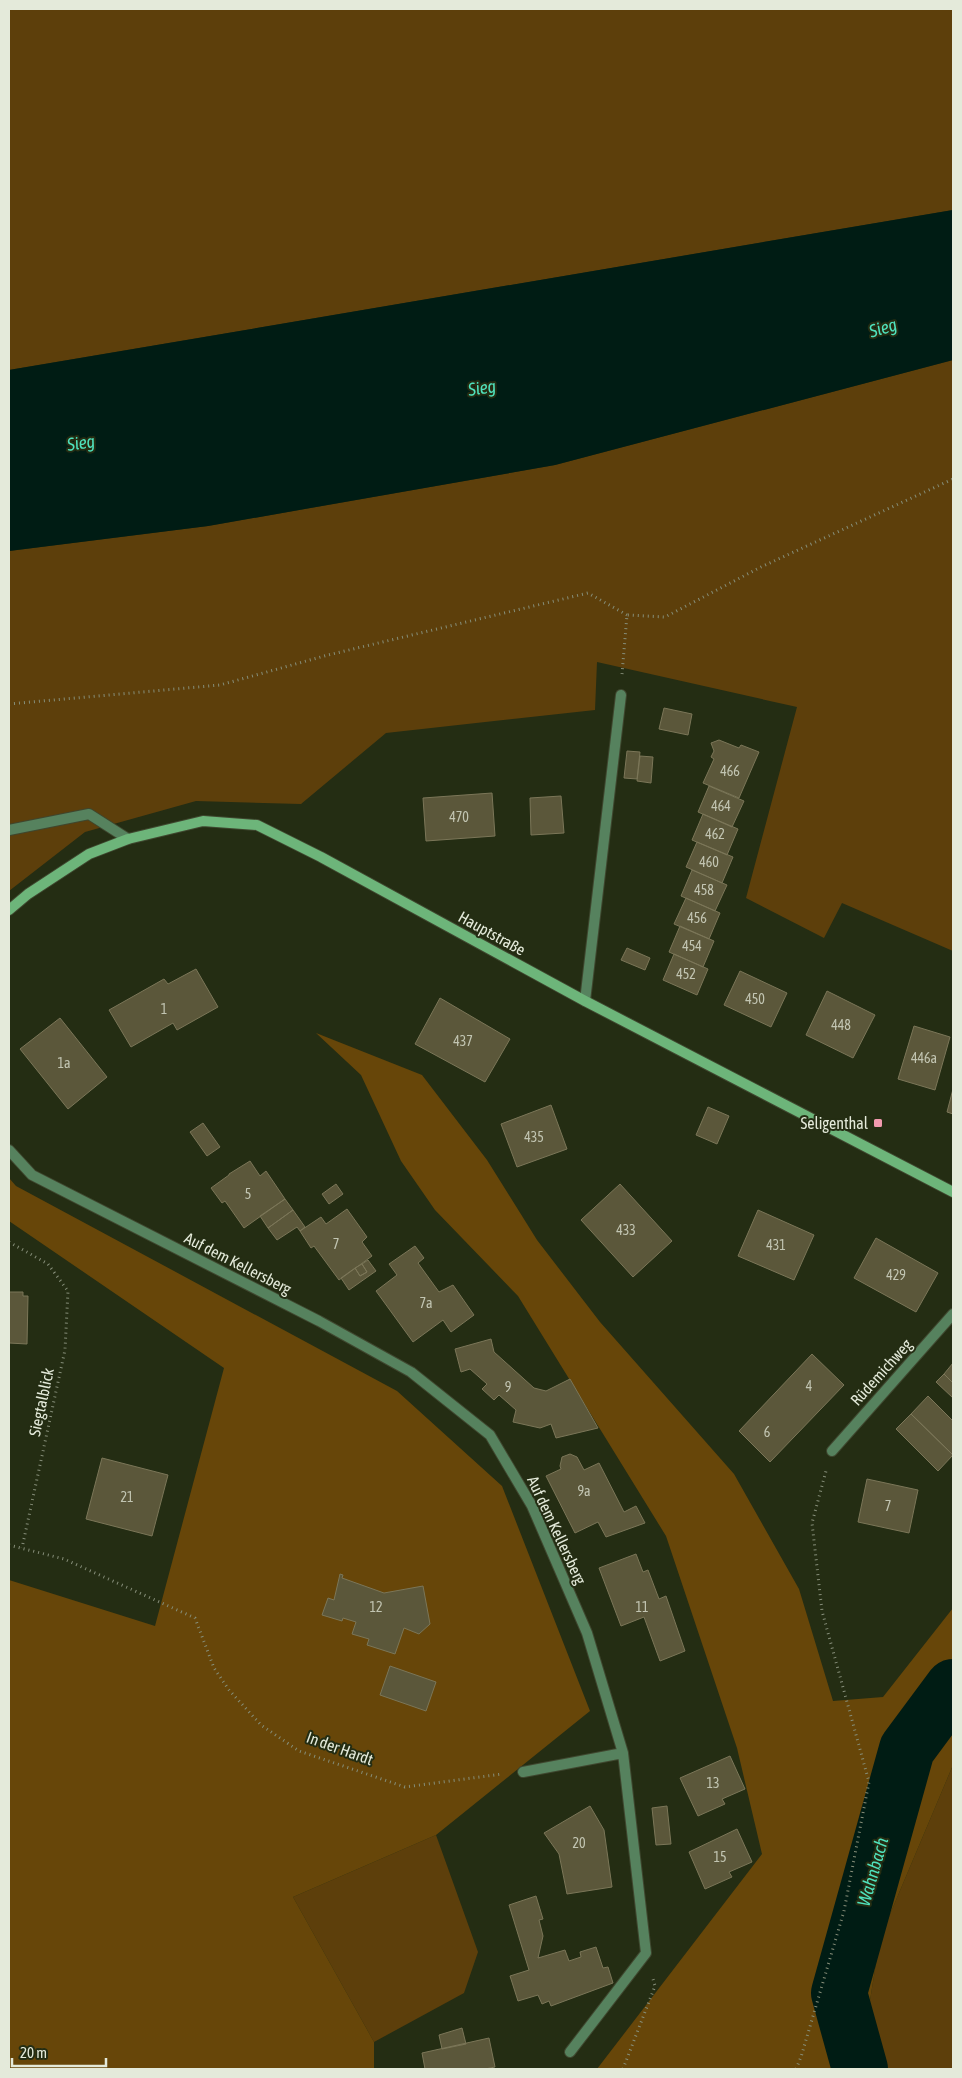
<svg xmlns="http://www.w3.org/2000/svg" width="962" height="2078" font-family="'Asap Condensed',sans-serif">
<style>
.green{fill:#5d3f0b}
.forest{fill:#674609}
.water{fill:#001c14}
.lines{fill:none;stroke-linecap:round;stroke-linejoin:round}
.river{stroke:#001c14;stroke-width:56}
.building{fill:#5b573a;stroke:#7b7658}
.service-casing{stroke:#3f472f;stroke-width:12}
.minor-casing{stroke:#3f472f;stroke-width:12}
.secondary-casing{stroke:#3f472f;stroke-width:12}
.path{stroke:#868e79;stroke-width:3;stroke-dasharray:1 4;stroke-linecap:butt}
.service{stroke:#56825e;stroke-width:10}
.minor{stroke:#56825e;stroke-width:10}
.secondary{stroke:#6db57a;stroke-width:10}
.poi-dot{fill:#f29aaf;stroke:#242d13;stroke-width:2}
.labels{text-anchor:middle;stroke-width:4;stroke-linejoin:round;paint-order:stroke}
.number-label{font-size:14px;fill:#c2c5b2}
.street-label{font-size:16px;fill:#e4eada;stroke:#242d13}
.poi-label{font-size:16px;fill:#e4eada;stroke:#242d13;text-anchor:end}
.water-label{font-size:18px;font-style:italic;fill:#4fe2bd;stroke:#242d13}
</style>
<rect width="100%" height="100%" fill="#242d13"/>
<path class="green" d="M9 9H953V210L9 370Z
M953 360V951L842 903 824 938 746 898 797 707 597 662 595 710 386 733 301 804 196 801 85 832 9 891V551L208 526 555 465Z
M953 1765V2069H859L880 1938Z
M436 1835 478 1952 464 1993 374 2042 293 1897Z"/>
<path class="forest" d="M316 1033 422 1075 487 1160 537 1240 600 1322 734 1474 799 1589 833 1701 883 1697 953 1608V1765L880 1938 859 2069H597L762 1854 737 1748 666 1536 518 1296 435 1210 401 1161 361 1075Z
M9 1178 16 1186 397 1391 502 1486 590 1711 436 1835 293 1897 374 2042V2069H9V1580L155 1626 224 1368 9 1221Z"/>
<path class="water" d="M953 210V360L555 465 208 526 9 551V370Z"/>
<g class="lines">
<path class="river" d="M860 2069 839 1993 907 1749 953 1687"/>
</g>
<path class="building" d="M664 708 692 714 688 735 659 729Z
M719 740 739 748 741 745 759 752 739 798 703 783 714 759 711 757 714 751 711 743Z
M627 751 640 752 637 779 624 778Z
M640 756 653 757 651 783 637 781Z
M709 786 744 801 732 827 698 812Z
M492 793 495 836 426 841 423 798Z
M561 796 564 833 531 835 530 798Z
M703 814 738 829 727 855 692 840Z
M697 842 733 857 722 883 686 867Z
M692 870 727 885 715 911 681 896Z
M686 898 720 913 709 939 674 924Z
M680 926 714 941 703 967 669 952Z
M627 948 650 958 645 970 621 960Z
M674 954 708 969 697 995 663 980Z
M196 969 218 1007 177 1030 173 1023 131 1047 109 1010 164 979 168 984Z
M740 971 787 993 771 1027 724 1005Z
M827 991 875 1015 853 1058 806 1035Z
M440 998 510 1039 485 1082 415 1044Z
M60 1018 107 1077 68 1109 20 1049Z
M914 1026 950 1037 935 1090 898 1079Z
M953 1089V1114L947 1112Z
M551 1105 567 1149 517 1167 501 1124Z
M708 1107 729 1116 717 1144 696 1135Z
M203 1123 220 1147 207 1156 190 1132Z
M250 1161 260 1176 266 1171 285 1199 244 1228 225 1201 222 1203 211 1188 229 1175V1174Z
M336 1184 343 1194 329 1204 322 1194Z
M620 1184 672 1241 633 1277 581 1220Z
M285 1199 293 1210 268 1228 260 1216Z
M347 1209 367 1237 362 1242 372 1256 339 1280 314 1246 311 1248 300 1231 321 1217 326 1224Z
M293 1210 305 1227 300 1231 297 1227 277 1240 268 1228Z
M758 1210 814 1235 794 1280 738 1256Z
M876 1238 938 1273 916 1312 854 1278Z
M415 1246 424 1258 418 1263 439 1292 453 1285 474 1315 451 1332 443 1320 413 1342 376 1291 397 1275 389 1264Z
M368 1260 376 1271 349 1290 341 1278 355 1268 360 1276 367 1272 362 1264Z
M362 1264 367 1272 360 1276 355 1268Z
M9 1292H23V1296H28L27 1344 9 1343Z
M491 1339 494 1352 534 1388 546 1391 570 1379 598 1428 556 1438 551 1424 540 1428 513 1422 516 1410 499 1395 494 1400 482 1389 487 1384 470 1369 461 1372 455 1349Z
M812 1354 844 1385 770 1462 739 1431Z
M953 1363V1383L944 1374Z
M944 1374 953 1383V1398L936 1382Z
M928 1396 953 1421V1455L911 1414Z
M911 1414 953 1455 938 1471 896 1429Z
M570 1454 577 1457 584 1470 599 1463 624 1512 636 1506 645 1523 606 1537 598 1522 575 1533 546 1476 561 1469 560 1466 562 1457Z
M102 1458 168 1475 152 1536 86 1519Z
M867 1479 918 1490 909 1533 858 1522Z
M636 1554 643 1572 648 1570 659 1599 666 1596 685 1651 660 1661 644 1617 621 1626 599 1568Z
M340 1574 343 1575 342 1578 384 1593 423 1586 430 1624 419 1634 404 1628 395 1654 367 1645 369 1639 352 1634 356 1622 343 1618 342 1621 322 1615 328 1598 334 1600Z
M390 1666 436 1682 426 1711 380 1695Z
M730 1756 745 1789 722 1799 725 1804 698 1816 680 1778Z
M590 1806 604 1830 612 1887 567 1894 559 1854 544 1833Z
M667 1806 671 1844 656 1845 652 1808Z
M737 1829 752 1862 729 1872 732 1877 705 1889 689 1852Z
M536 1896 543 1919 539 1920 543 1936 538 1958 565 1950 569 1961 581 1957 580 1952 596 1947 603 1968 608 1967 613 1983 551 2006 549 2001 542 2004 538 1995 518 2001 510 1976 529 1970 509 1905Z
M462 2028 466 2044 442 2049 439 2035Z
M489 2038 495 2067 485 2069H425L422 2053Z"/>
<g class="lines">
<defs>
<path id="service" d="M585 1001 621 695"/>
<path id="minor" d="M9 830 89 814 128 839
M9 1150 32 1175 319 1321 411 1372 490 1435 532 1506 587 1633 623 1753 646 1953 570 2052
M832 1451 953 1314
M523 1772 623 1753"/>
<path id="secondary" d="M9 910 28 894 89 854 128 839 203 821 257 825 321 857 585 1001 953 1192"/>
</defs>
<use href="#service" class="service-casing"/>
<use href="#minor" class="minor-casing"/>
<use href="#secondary" class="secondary-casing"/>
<path class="path" d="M622 674 627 615 665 617 761 567 953 479
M9 704 220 685 328 655 588 593 627 615
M9 1242 48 1264 68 1291 65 1350 22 1548
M9 1545 64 1559 195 1618 214 1668 229 1690 261 1725 299 1751 405 1787 502 1774
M623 2069 655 1986 653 1979
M796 2069 801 2057 844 1911 869 1782 822 1611 812 1523 826 1471"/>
<use href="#service" class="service"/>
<use href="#minor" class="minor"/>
<use href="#secondary" class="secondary"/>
</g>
<rect class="poi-dot" x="873" y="1118" width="10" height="10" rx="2.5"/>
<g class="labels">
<g class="number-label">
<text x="730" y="776">466</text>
<text x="721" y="811">464</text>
<text x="459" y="822">470</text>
<text x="715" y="839">462</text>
<text x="709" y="867">460</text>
<text x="704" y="895">458</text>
<text x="697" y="923">456</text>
<text x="692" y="951">454</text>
<text x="686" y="979">452</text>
<text x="755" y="1004">450</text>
<text x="164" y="1014">1</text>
<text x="841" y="1030">448</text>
<text x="463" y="1046">437</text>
<text x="924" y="1063">446a</text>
<text x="64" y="1068">1a</text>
<text x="534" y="1142">435</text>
<text x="248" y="1199">5</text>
<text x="626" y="1235">433</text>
<text x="336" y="1249">7</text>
<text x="776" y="1250">431</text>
<text x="896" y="1280">429</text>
<text x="426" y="1308">7a</text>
<text x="809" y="1391">4</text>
<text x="508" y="1392">9</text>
<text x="767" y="1437">6</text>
<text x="584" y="1496">9a</text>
<text x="127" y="1502">21</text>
<text x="888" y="1511">7</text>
<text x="376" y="1612">12</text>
<text x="642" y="1612">11</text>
<text x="713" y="1788">13</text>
<text x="579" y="1848">20</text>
<text x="720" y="1862">15</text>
</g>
<g class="street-label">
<text transform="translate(492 933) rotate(29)" y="6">Hauptstraße</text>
<text transform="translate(238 1263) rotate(27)" y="6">Auf dem Kellersberg</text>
<text transform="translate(881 1372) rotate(-48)" y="6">Rüdemichweg</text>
<text transform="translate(41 1402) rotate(-78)" y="6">Siegtalblick</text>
<text transform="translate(557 1530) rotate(65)" y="6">Auf dem Kellersberg</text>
<text transform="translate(340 1748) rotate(20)" y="6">In der Hardt</text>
</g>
<g class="poi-label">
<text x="868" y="1129">Seligenthal</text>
</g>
<g class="water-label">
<text transform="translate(883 328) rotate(-16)" y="6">Sieg</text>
<text transform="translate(482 388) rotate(-8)" y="6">Sieg</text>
<text transform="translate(81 443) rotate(-8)" y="6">Sieg</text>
<text transform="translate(873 1872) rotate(-74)" y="6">Wahnbach</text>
</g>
</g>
<rect width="962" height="2078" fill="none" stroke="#e4eada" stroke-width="20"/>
<path d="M12 2058v8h94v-8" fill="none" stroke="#e4eada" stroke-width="2.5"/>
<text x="20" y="2058" font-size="15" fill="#e4eada" stroke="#242d13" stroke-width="4" paint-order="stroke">20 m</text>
</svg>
